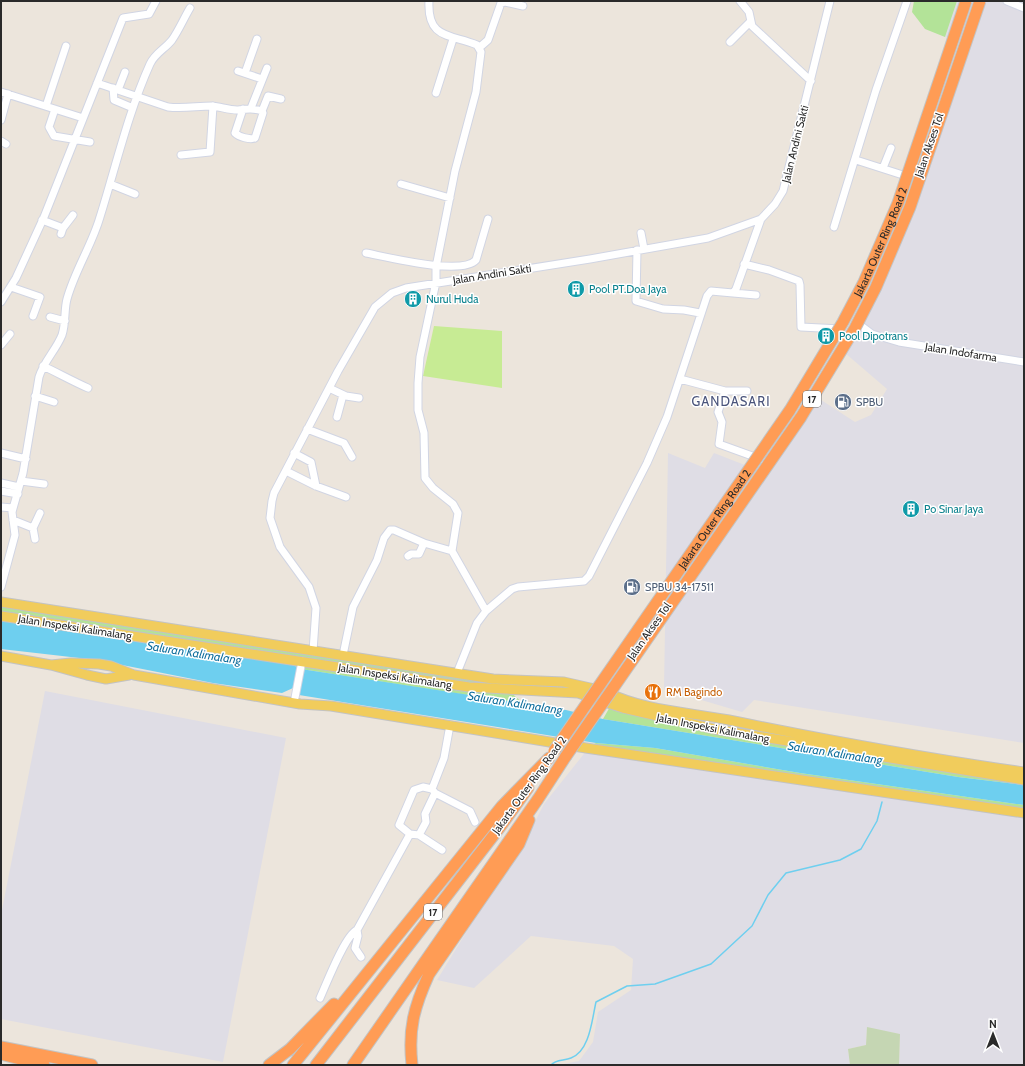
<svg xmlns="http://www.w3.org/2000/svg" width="1025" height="1066" font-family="Cabin,sans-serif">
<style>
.industrial{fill:#dfdde5}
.green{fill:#b3e398}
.cemetery{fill:#c5d6b3}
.pitch{fill:#c7eb94}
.water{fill:#6ecfef}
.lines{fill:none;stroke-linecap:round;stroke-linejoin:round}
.stream{stroke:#6ecfef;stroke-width:1.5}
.minor-casing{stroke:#d1d5e3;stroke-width:9}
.major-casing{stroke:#c3c3c3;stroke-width:11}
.highway-casing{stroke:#c3c3c3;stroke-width:13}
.minor{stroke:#fff;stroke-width:7}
.major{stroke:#f1cc5c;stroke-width:9}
.highway{stroke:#ff9c55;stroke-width:11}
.highway-bridge-casing{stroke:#c3c3c3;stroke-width:13;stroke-linecap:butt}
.highway-bridge{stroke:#ff9c55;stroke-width:11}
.labels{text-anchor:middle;stroke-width:3;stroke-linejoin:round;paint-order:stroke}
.shield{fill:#fff;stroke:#6a6a6a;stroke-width:1}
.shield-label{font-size:10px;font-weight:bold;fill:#2a2a2a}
.street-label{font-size:11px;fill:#2a2a2a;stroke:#fff}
.culture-label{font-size:11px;fill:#0d838f;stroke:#fff;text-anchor:start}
.service-label{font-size:11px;fill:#4e5e75;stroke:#fff;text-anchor:start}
.food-label{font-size:11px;fill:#c56008;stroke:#fff;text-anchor:start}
.water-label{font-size:12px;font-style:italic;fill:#0d6d9c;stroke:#fff}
.quarter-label{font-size:13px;letter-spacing:1px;fill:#4a547b;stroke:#fff}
</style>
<rect width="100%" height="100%" fill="#ece5dc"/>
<path class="industrial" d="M957 1H1024V743L754 700 742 712 664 689 668 453 705 468 714 453 765 473 815 396 855 422 871 415 887 389 845 353 970 44 945 37Z
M45 691 286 738 223 1062 1 1019V915Z
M587 750 1024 815V1065H899L900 1034 867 1028 866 1045 848 1049 850 1065H558L579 1061 593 1042 598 1012 631 990 633 959 614 946 531 936 474 988 437 980 489 895 523 845 544 804Z"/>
<path class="green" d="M914 1H957L945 37 925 29 912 12Z
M1 602 507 680V689L524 704 301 669 291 664 1 621Z
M611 705 780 740 782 731 1024 780V785L958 777 603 719Z
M596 743 655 748 800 773 1024 805V813L586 748Z"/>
<path class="cemetery" d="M867 1027 900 1034 899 1065H850L848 1049 866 1045Z"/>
<path class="pitch" d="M434 326 502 331V388L423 376Z"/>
<path class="water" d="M1 621 291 664 301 669 566 710 603 719 958 777 1024 785V805L800 773 655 748 596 743 299 695V689L293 688 282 693 213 683 97 660 1 649Z"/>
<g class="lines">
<path class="stream" d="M551 1065C556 1059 564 1061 571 1058 590 1051 592 1019 596 1002L627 986 655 984 711 964 752 926 768 895 786 873 840 860 861 849 877 821 882 802"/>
<defs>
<path id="minor" d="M429 1C427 40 451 34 477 45L481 52 476 92 455 171 436 267V282L420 357 418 383V410L424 433 425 478 433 488 453 504 458 513 452 551 486 611
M740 1 749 12 752 26 811 81
M1007 1 1024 8
M730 42 750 22
M480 47 488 40 501 3 505 2 523 6
M238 71 262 79
M245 73 257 39
M97 83 168 107C183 109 197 106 212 106 221 107 229 110 237 110 247 109 252 108 262 111L263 113 255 138C250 140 239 137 235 133L243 109
M113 88 114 100 133 108
M118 90 125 72
M1 92 83 118
M436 93 453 39
M46 106 66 46
M251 108 267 68
M55 109 49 127 54 136 90 142
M262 111 268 96 281 99
M1 120 8 94
M1 141 6 144
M181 155 210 152 213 106
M856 160 909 177
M883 168 891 148
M110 184 135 194
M401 184 450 198
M42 220 63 228 61 234
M834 227 876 90 907 1
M63 228 73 215
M641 233 644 249
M637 250 636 301 663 309 684 310 700 313
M366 253C387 257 462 276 476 260L488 219
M744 264 769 270 799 281 800 285 801 327 841 329
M11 287 40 297 33 316
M733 293 756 295
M1 302 16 278 44 217 123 18 149 14 156 1
M50 317 65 321
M856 322 872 334 899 342 1024 362
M1 345 10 334
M43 366C58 373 72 381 88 388
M680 379 725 391H747
M329 388 346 396 359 398
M725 391 718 412 722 422 719 444 766 461
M35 396 54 402
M337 417 343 395
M307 429 344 443 352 457
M1 453 26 459
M294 453 311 462 316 486
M286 471 316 486 346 497
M21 481 44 484
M1 483 19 487
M1 491 18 494
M1 507 13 508
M13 520 33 528 35 539
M33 528 40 513
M408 556 411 554H419L424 543
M1 587 15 535 12 512 23 473 39 377C44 361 56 350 62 335 66 323 64 310 67 299 75 270 92 245 100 217 116 166 128 113 150 64 155 53 165 49 172 40 179 30 184 18 190 8
M313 651 316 608 309 587 280 547 270 518 272 501 274 493 338 371 375 307 392 293 406 288 590 259 708 238 761 219 775 204 783 191 830 1
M343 655 353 607 377 560 384 538 390 530H394L424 543 452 551
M457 673 477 623 486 611 512 589 518 587 584 581 589 576 647 463 667 417 707 296 711 291 733 293 736 289 761 219
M294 703 302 661
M450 725 444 758 432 789 435 793 470 811 475 822
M432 789 423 787 414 790 399 825 410 834 419 835 442 850
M419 835 426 822 425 814 435 793
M357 930 358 936 355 948 361 957
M320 998C326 985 345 935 357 930L410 834"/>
<path id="major" d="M1 602 493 679 564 682 599 690
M1 616 469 687 578 693 623 708 714 729 1024 780
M1 656 51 665 87 675 106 679 129 675
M51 665 71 663 99 664 111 666 134 675 300 704 331 706 586 748 1024 813
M606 692C645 711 688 712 729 720 827 740 925 758 1024 772"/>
<path id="highway" d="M1 1047 92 1065
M1 1054 44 1065
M269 1065 290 1049 334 1004
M293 1065 502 806 549 758
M316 1065 500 827 528 788
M353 1065 538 799 566 756
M412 1065C408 1029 414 1007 429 974L519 844 529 820"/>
</defs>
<use href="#minor" class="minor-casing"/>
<use href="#major" class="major-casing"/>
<use href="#highway" class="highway-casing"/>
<use href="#minor" class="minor"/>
<use href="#major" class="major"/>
<use href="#highway" class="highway"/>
<defs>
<g id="highway-bridge">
<path id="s1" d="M554 751 790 410 843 322 864 282 898 203 966 1"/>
<path d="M566 756 801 417 855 328 876 287 910 207 980 1"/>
</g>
</defs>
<use href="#highway-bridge" class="highway-bridge-casing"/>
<use href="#highway-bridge" class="highway-bridge"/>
</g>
<defs>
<symbol id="building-disc" viewBox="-11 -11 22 22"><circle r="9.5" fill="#0f9aa8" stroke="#fff"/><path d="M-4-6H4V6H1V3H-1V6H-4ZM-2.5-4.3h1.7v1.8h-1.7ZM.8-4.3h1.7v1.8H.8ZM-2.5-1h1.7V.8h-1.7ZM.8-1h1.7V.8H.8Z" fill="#fff"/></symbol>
<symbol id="fuel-disc" viewBox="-11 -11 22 22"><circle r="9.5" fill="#5c6f8a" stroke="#fff"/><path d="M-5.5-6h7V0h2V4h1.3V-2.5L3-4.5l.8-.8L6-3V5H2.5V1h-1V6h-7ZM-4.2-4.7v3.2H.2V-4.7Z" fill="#fff"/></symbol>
<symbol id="restaurant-disc" viewBox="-11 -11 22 22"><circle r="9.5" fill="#e8710a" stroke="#fff"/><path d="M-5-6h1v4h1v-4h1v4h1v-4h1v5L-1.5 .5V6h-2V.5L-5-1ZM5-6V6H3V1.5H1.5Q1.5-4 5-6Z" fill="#fff"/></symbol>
</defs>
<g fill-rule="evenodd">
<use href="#building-disc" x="566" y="279" width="20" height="20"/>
<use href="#building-disc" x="403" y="289" width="20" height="20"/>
<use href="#building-disc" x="816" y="326" width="20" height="20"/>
<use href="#fuel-disc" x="833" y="392" width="20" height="20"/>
<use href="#building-disc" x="901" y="499" width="20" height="20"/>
<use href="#fuel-disc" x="622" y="577" width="20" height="20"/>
<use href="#restaurant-disc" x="643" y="682" width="20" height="20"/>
</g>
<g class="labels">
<g class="shield">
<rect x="803" y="391" width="18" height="16" rx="3"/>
<rect x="424" y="904" width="18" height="16" rx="3"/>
</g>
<g class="shield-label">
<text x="812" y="403">17</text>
<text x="433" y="916">17</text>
</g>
<g class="street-label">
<text transform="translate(795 144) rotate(-76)" y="4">Jalan Andini Sakti</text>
<text transform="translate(929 145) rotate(-71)" y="4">Jalan Akses Tol</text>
<text dy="4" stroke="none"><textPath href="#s1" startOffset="606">Jakarta Outer Ring Road 2</textPath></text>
<text transform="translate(492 274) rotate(-9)" y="4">Jalan Andini Sakti</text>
<text transform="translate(961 352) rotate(9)" y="4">Jalan Indofarma</text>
<text dy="4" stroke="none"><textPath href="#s1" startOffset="282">Jakarta Outer Ring Road 2</textPath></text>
<text transform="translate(75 627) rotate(9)" y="4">Jalan Inspeksi Kalimalang</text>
<text transform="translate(649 631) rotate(-55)" y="4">Jalan Akses Tol</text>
<text transform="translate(395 676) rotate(9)" y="4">Jalan Inspeksi Kalimalang</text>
<text transform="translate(713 728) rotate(11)" y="4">Jalan Inspeksi Kalimalang</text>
<text transform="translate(529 785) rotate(-54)" y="4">Jakarta Outer Ring Road 2</text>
</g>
<g class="culture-label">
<text x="589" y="293">Pool PT.Doa Jaya</text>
<text x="426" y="303">Nurul Huda</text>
<text x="839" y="340">Pool Dipotrans</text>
<text x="924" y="513">Po Sinar Jaya</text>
</g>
<g class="service-label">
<text x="856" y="406">SPBU</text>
<text x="645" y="591">SPBU 34-17511</text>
</g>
<g class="food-label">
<text x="666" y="696">RM Bagindo</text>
</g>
<g class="water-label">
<text transform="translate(194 653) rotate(9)" y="4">Saluran Kalimalang</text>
<text transform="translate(515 703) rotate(9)" y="4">Saluran Kalimalang</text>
<text transform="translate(835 753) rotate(9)" y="4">Saluran Kalimalang</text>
</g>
<g class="quarter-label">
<text x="731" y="406">GANDASARI</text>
</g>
</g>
<rect width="1025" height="1066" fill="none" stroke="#2a2a2a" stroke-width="4"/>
<g transform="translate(993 1034)" stroke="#ffffff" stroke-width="3" paint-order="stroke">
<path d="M0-3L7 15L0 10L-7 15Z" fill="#2a2a2a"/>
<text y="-6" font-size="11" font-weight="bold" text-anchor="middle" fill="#2a2a2a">N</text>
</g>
</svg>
